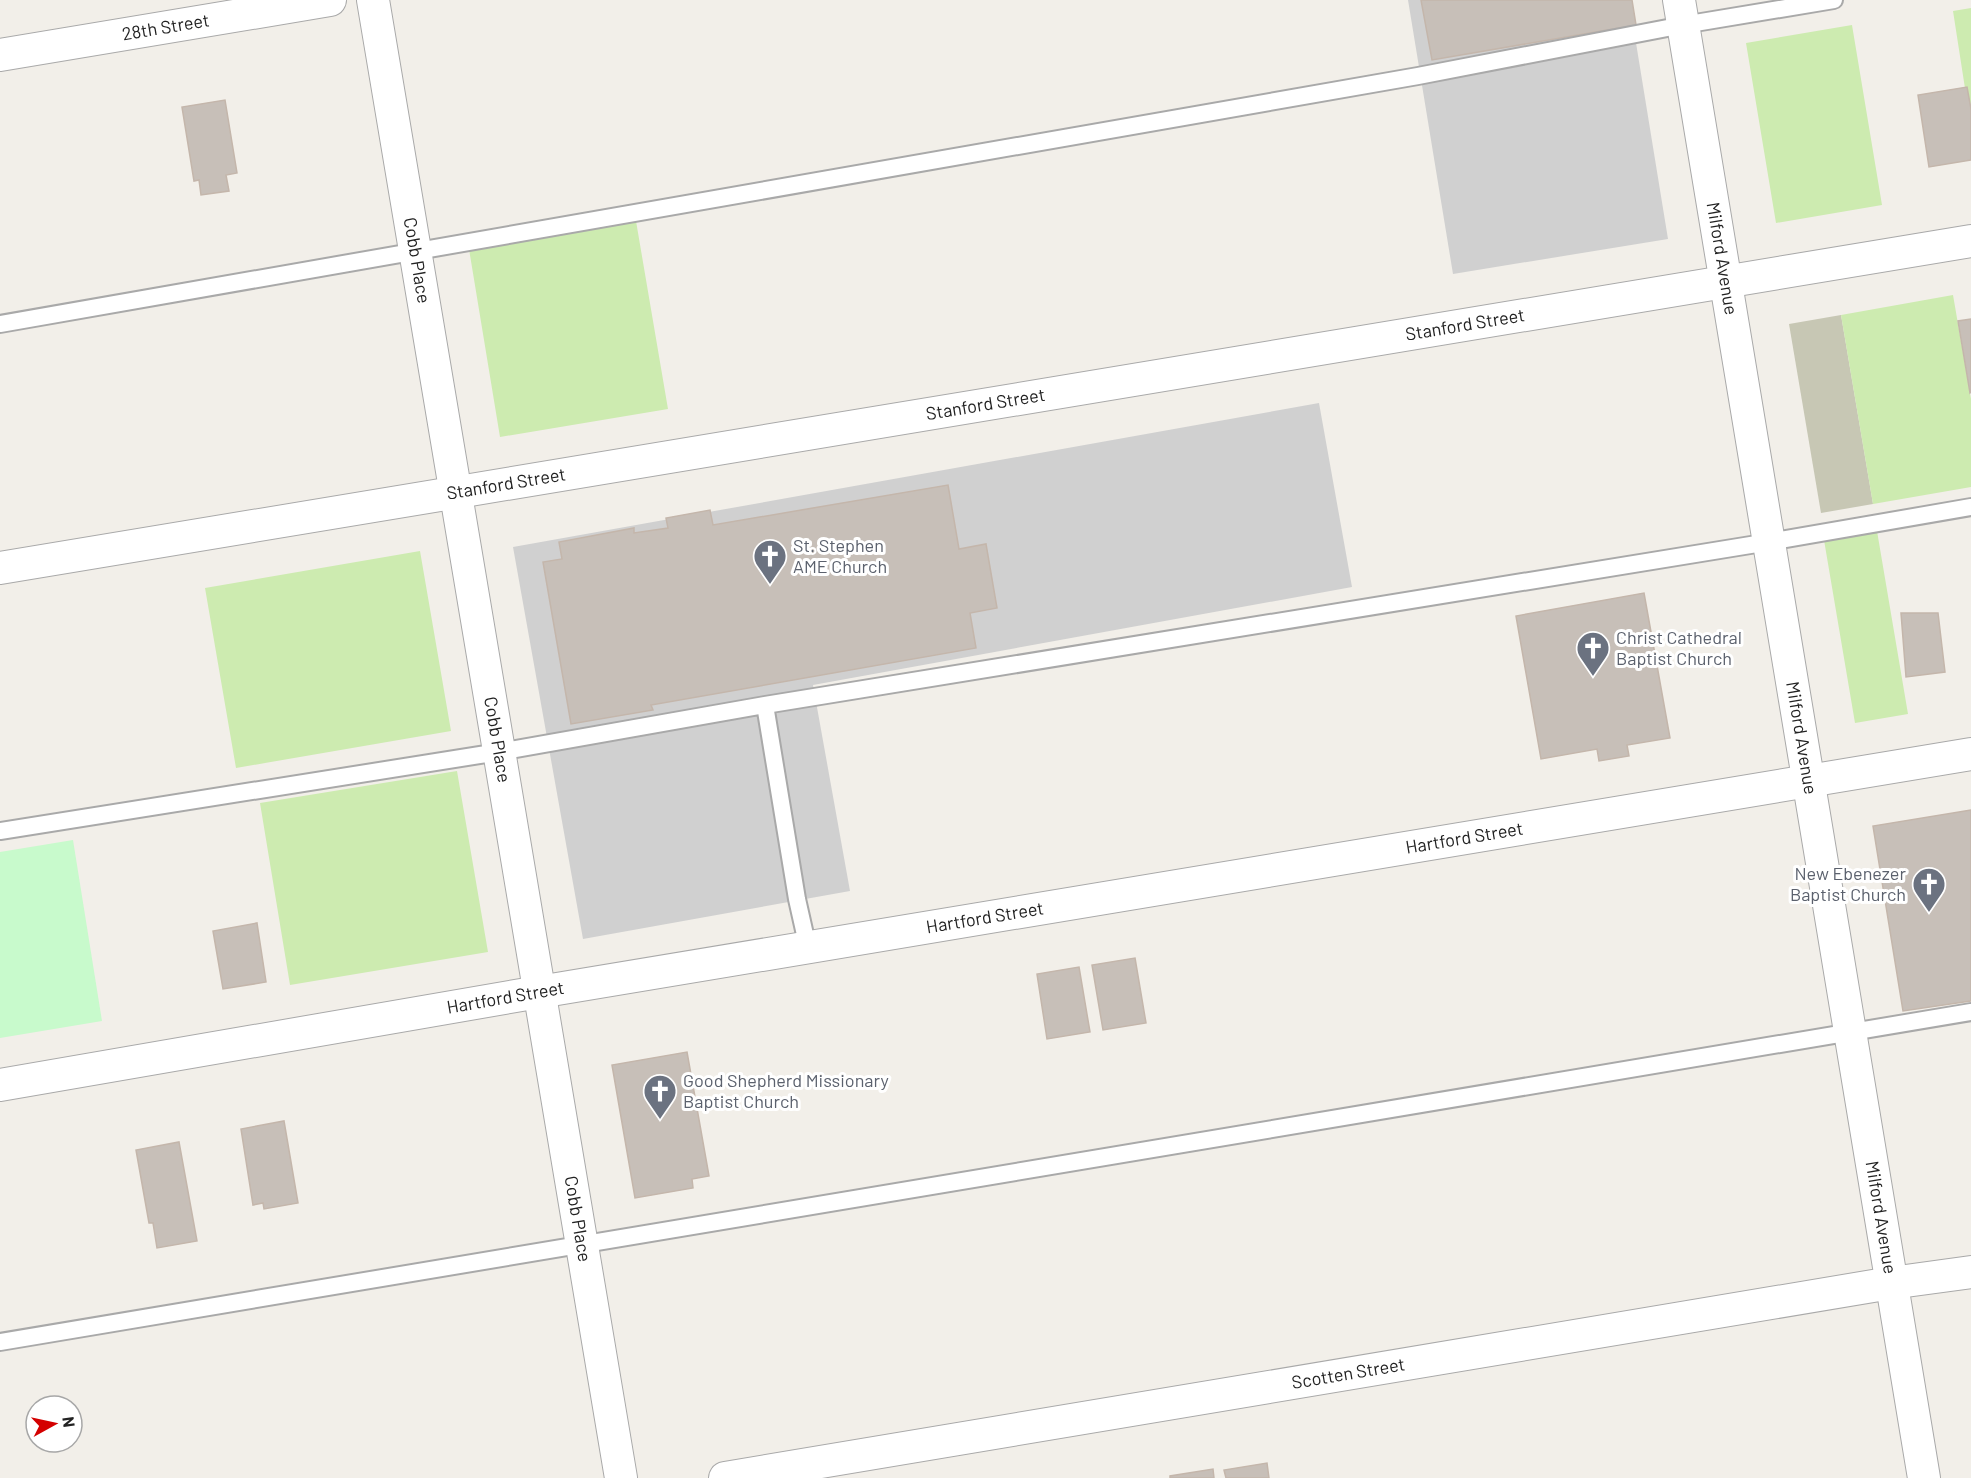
<svg xmlns="http://www.w3.org/2000/svg" width="1971" height="1478" font-family="Barlow,sans-serif">
<style>
.religious{fill:#d0d0d0}
.construction{fill:#c7c7b4}
.grass{fill:#cdebb0}
.park{fill:#c8facc}
.building{fill:#c7bfb8;stroke:#c4b6ab;stroke-width:1.5}
.lines{fill:none;stroke-linecap:round;stroke-linejoin:round}
.service-casing{stroke:#a9a9a9;stroke-width:20}
.minor-casing{stroke:#a9a9a9;stroke-width:34}
.service{stroke:#fff;stroke-width:16}
.minor{stroke:#fff;stroke-width:32}
.labels{text-anchor:middle;stroke-width:6;stroke-linejoin:round;paint-order:stroke}
.street-label{font-size:18px;fill:#222;stroke:#fff}
.worship-label{font-size:18px;fill:#5b616d;stroke:#fff;text-anchor:start}
</style>
<rect width="100%" height="100%" fill="#f2efe9"/>
<path class="religious" d="M1408 0H1629L1668 239 1453 274Z
M1319 403 1352 587 813 685 850 891 583 939 513 547Z"/>
<path class="construction" d="M1841 315 1873 504 1821 513 1789 324Z"/>
<path class="grass" d="M1971 8V127L1953 11Z
M1852 25 1882 205 1776 223 1746 43Z
M636 221 668 409 500 437 469 249Z
M1953 295 1971 399V487L1873 504 1841 315Z
M1877 531 1908 714 1855 723 1824 540Z
M420 551 451 731 236 768 205 588Z
M457 771 488 952 290 985 260 803Z"/>
<path class="park" d="M73 840 102 1021 0 1038V852Z"/>
<path class="building" d="M1421 0H1632L1636 25 1432 60Z
M1967 87 1971 109V160L1929 167 1918 95Z
M225 100 237 173 226 175 229 191 201 195 199 180 194 181 182 107Z
M1971 319V392L1970 393 1958 321Z
M948 485 959 549 986 544 997 608 970 613 976 648 651 705 653 710 571 724 543 562 562 559 559 542 634 528V533L668 528 666 518 710 510 713 525Z
M1644 593 1670 738 1627 745 1629 756 1599 761 1597 749 1541 759 1516 616Z
M1901 613H1938L1945 672 1906 677Z
M1971 810V1001L1903 1011 1873 826Z
M257 923 266 982 223 989 213 931Z
M1135 958 1146 1023 1103 1030 1092 965Z
M1079 967 1090 1032 1047 1039 1037 974Z
M687 1052 709 1176 692 1179 693 1188 635 1198 612 1065Z
M284 1121 298 1203 264 1209 263 1203 253 1205 241 1129Z
M179 1142 197 1241 157 1248 153 1223H149L136 1150Z
M1267 1463 1269 1478H1226L1224 1470Z
M1213 1469 1214 1478H1170V1476Z"/>
<g class="lines">
<defs>
<path id="service" d="M0 324 1418 76 1683 25 1834 0
M765 705 797 899 808 948
M0 831 499 752 765 705 1769 542 1971 507
M0 1342 1971 1012"/>
<g id="minor">
<path id="s1" d="M373 0 621 1478"/>
<path id="s2" d="M1679 0 1924 1478"/>
<path id="s3" d="M0 55 330 0"/>
<path id="s4" d="M0 568 1971 241"/>
<path id="s5" d="M0 1085 539 992 1971 754"/>
<path id="s6" d="M725 1478 1891 1283 1971 1272"/>
</g>
</defs>
<use href="#service" class="service-casing"/>
<use href="#minor" class="minor-casing"/>
<use href="#service" class="service"/>
<use href="#minor" class="minor"/>
</g>
<defs>
<symbol id="church-pin" viewBox="-11 -11 22 30"><path d="M0 17L-7.5 6A9.5 9.5 0 1 1 7.5 6Z" fill="#6b7280" stroke="#fff"/><path d="M-1.2-6h2.4v3.5h3.3v2.4h-3.3V6h-2.4V-.1h-3.3v-2.4h3.3Z" fill="#fff"/></symbol>
</defs>
<g fill-rule="evenodd">
<use href="#church-pin" x="751" y="537" width="38" height="52"/>
<use href="#church-pin" x="1574" y="629" width="38" height="52"/>
<use href="#church-pin" x="1910" y="865" width="38" height="52"/>
<use href="#church-pin" x="641" y="1072" width="38" height="52"/>
</g>
<g class="labels">
<g class="street-label">
<text dy="6" stroke="none"><textPath href="#s3" startOffset="168">28th Street</textPath></text>
<text dy="6" stroke="none"><textPath href="#s1" startOffset="264">Cobb Place</textPath></text>
<text dy="6" stroke="none"><textPath href="#s2" startOffset="262">Milford Avenue</textPath></text>
<text dy="6" stroke="none"><textPath href="#s4" startOffset="1485">Stanford Street</textPath></text>
<text dy="6" stroke="none"><textPath href="#s4" startOffset="999">Stanford Street</textPath></text>
<text dy="6" stroke="none"><textPath href="#s4" startOffset="513">Stanford Street</textPath></text>
<text dy="6" stroke="none"><textPath href="#s1" startOffset="750">Cobb Place</textPath></text>
<text dy="6" stroke="none"><textPath href="#s2" startOffset="748">Milford Avenue</textPath></text>
<text dy="6" stroke="none"><textPath href="#s5" startOffset="1485">Hartford Street</textPath></text>
<text dy="6" stroke="none"><textPath href="#s5" startOffset="999">Hartford Street</textPath></text>
<text dy="6" stroke="none"><textPath href="#s5" startOffset="513">Hartford Street</textPath></text>
<text dy="6" stroke="none"><textPath href="#s1" startOffset="1236">Cobb Place</textPath></text>
<text dy="6" stroke="none"><textPath href="#s2" startOffset="1234">Milford Avenue</textPath></text>
<text dy="6" stroke="none"><textPath href="#s6" startOffset="632">Scotten Street</textPath></text>
</g>
<g class="worship-label">
<text x="793" y="552">St. Stephen<tspan x="793" dy="21">AME Church</tspan></text>
<text x="1616" y="644">Christ Cathedral<tspan x="1616" dy="21">Baptist Church</tspan></text>
<text x="1906" y="880" text-anchor="end">New Ebenezer<tspan x="1906" dy="21">Baptist Church</tspan></text>
<text x="683" y="1087">Good Shepherd Missionary<tspan x="683" dy="21">Baptist Church</tspan></text>
</g>
</g>
<g transform="translate(54 1424) rotate(82)"><circle r="28" fill="#ffffff" stroke="#a7a7a7" stroke-width="1.5"/>
<path d="M0-4.5L10 22L0 15L-10 22Z" fill="#d40000"/>
<text y="-9" font-size="16" font-weight="bold" text-anchor="middle" fill="#222222">N</text>
</g>
</svg>
